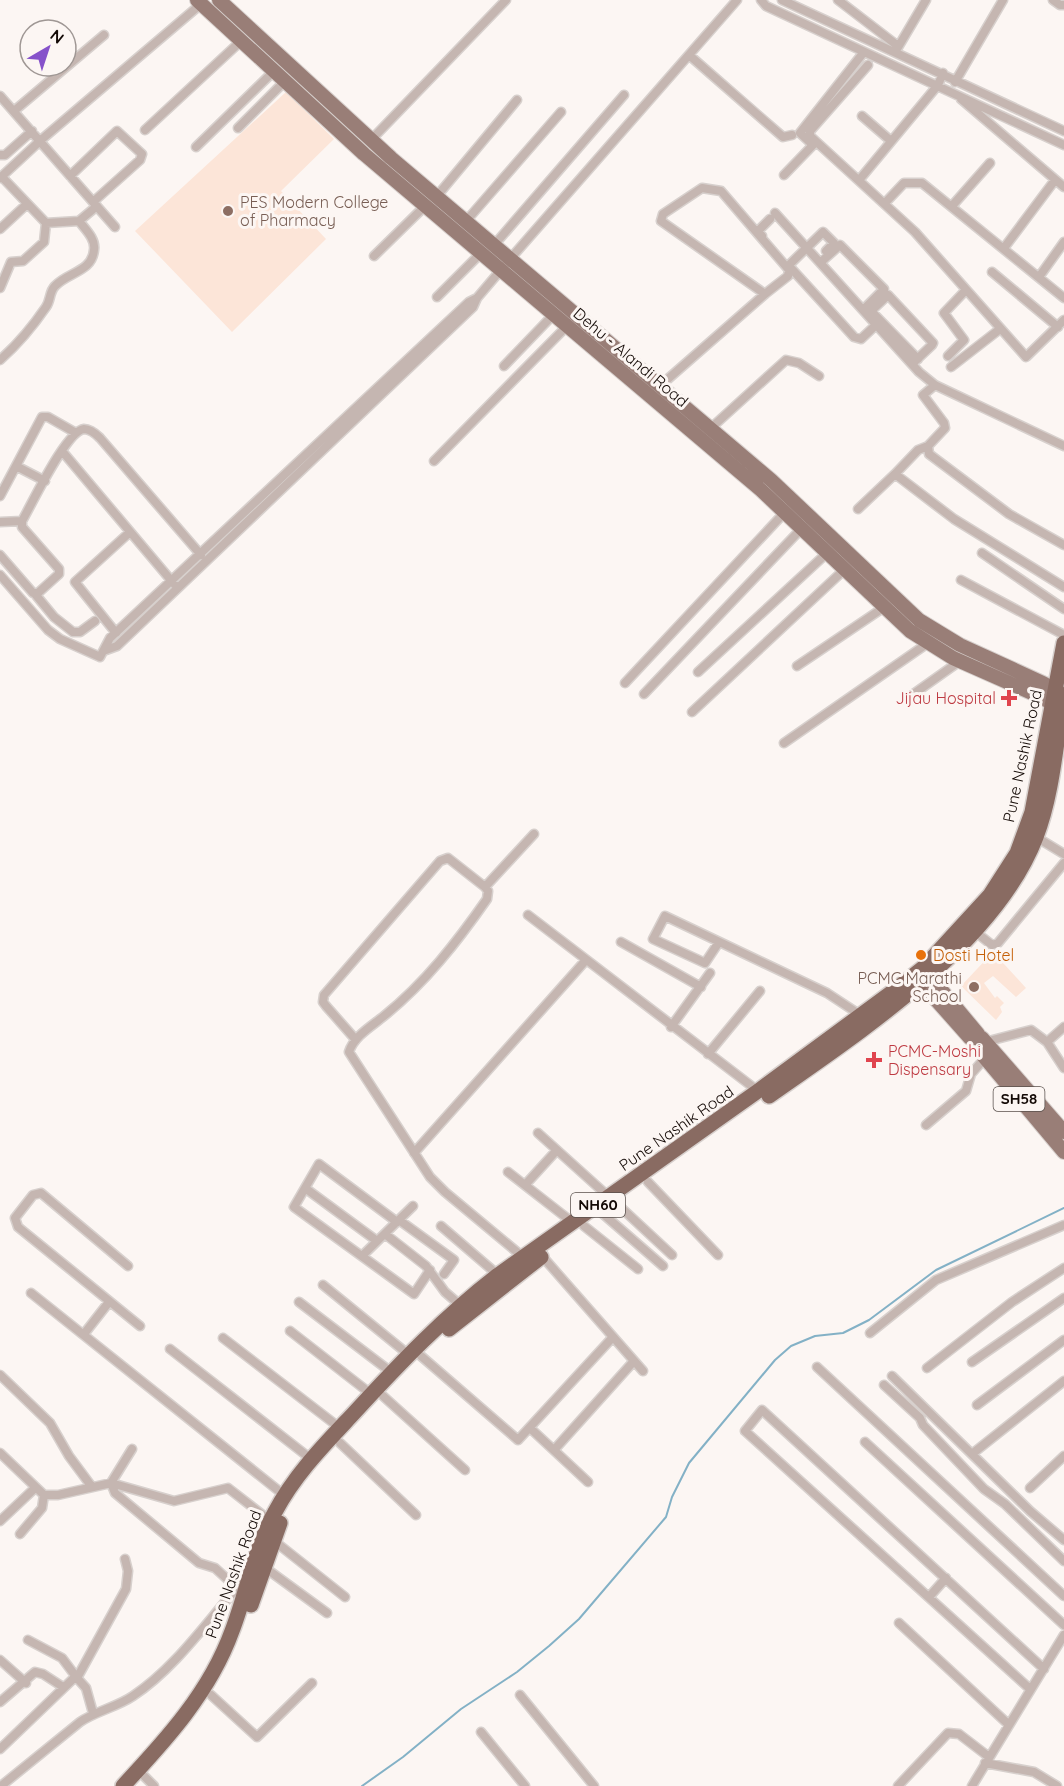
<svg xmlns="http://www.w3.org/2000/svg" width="1064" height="1786" font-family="Quicksand,sans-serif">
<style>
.built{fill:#fce5d8}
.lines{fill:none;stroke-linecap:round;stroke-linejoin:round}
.stream{stroke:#83b1c6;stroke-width:2}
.street-casing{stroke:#d7d0cd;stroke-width:11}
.primary-casing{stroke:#d7d0cd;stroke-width:16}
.highway-casing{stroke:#d7d0cd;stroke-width:18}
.street{stroke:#c5b6b1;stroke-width:8}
.primary{stroke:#997e77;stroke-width:14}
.highway{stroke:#896b62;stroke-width:15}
.education-dot{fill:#8d6e63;stroke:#fcf6f3;stroke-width:2}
.health-dot{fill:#e0444e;stroke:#fcf6f3;stroke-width:2}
.food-dot{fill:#e8710a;stroke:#fcf6f3;stroke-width:2}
.labels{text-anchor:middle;stroke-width:6;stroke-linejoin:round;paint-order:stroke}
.shield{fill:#fcf6f3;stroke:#59504c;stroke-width:1.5}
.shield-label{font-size:15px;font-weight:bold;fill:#130905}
.education-label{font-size:16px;fill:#785e54;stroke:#fcf6f3;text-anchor:start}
.street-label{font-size:16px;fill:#130905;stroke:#fcf6f3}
.health-label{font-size:16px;fill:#be3a42;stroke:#fcf6f3;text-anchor:end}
.food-label{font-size:16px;fill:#c56008;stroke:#fcf6f3;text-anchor:start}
</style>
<rect width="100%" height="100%" fill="#fcf6f3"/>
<path class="built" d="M286 92 334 139 281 191 326 239 232 332 135 231Z
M993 952 1026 988 1016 997 993 976 984 983 995 998 997 996 1004 1003 1000 1007 1002 1012 996 1020 961 986Z"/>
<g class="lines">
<path class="stream" d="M362 1786 403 1757 461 1709 517 1672 549 1646 579 1619 666 1517 672 1497 689 1463 775 1360 791 1346 815 1336 843 1333 869 1320 936 1270 1064 1208"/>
<defs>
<path id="street" d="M761 0 766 6 1064 145
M782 0 1064 131
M838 0 898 46
M1053 0 1060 5H1064
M897 49 926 0
M689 55 783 137 792 135
M868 65 810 131V136L915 232 1026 357 1064 320
M955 82 1003 0
M0 96 115 227
M961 99 1064 187
M14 111 104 35
M862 116 891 141
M238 128 285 81
M145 130 241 41
M371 140 506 0
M813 145 800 133 864 52
M196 147 274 71
M0 155H5L32 131
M784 175 813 145
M70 176 117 131 142 154 140 160 93 202
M2 177 46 223 79 221 97 206
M0 178 41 140 201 4
M860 179 938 85 943 73
M437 196 517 100
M885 203 904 183H922L1064 298
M952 206 990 163
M775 213 919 372 935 385 1064 446
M467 220 561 112
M0 229 27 204
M762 236 758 231 770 219
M495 244 624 95
M1004 248 1055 180
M374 256 426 205
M821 262 840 245 884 289 864 309
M789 265 823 232 834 243 826 251
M789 266 854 337 861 339 877 324
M992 272 1058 327
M1039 277 1064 242
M0 288 11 262 23 261 44 242 46 223
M437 297 482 252
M948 356 964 340 944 313 965 291
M0 360C17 345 33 326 46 307 51 300 49 292 55 286 68 272 92 272 94 250 96 239 85 229 79 221
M912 364 932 345 933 343 888 295 871 311 918 359
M504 366 554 314
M951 367 1000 329
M661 385 765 294 661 221 663 214 702 188 721 191 789 270 788 276 765 294
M935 385 923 395 944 423 945 428 928 446 929 454 1009 514 1064 545
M711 428 786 360 799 363 819 376
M928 446 918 450 895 474 954 519 1064 587
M62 451 175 585
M434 461 568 325
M16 466 45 481
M0 496 42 417H48L76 433
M858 509 895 474
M0 522 22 521
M982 553 1064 609
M0 555 33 593H38L59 574V569L22 527V521C32 504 66 431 84 429 90 429 96 434 100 438L201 555
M0 575 48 630 60 639 100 657 110 638 469 302 477 298
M961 580 1064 635
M35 594 54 617 73 632H80L95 621
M116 633 75 582 130 532
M106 650 117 646 473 307 477 298 511 258 737 0
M797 666 883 608
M698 672 827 553
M625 683 785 512
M644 694 803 527
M912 695 960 661
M692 712 845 569
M784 743 928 643
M1036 837 1064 854
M485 887 534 834
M528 915 758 1091
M973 930 992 945 998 943 1064 863
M621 942 701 987
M719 942 705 963 653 939 665 916 827 993 862 1016
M671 1027 710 973
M356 1040 326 1006 323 1002 324 995 440 861 448 858 485 887 488 891 487 899C457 942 425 983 384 1016 372 1026 354 1036 349 1052L430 1177 445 1192 523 1257
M985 1042 1031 1030 1047 1042 1064 1027
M1047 1042 1064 1068
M708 1054 760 991
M926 1125 966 1091 971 1074 985 1058
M538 1133 609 1197
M414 1153 586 960
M508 1172 572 1222
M648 1182 718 1255
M525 1185 557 1150
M305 1188 377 1241
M616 1203 672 1255
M602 1213 663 1266
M399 1220 454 1260 444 1274
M397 1222 319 1164 294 1207 414 1294 430 1270
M441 1226 498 1275
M584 1226 638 1269
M385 1234 426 1266 445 1292 460 1305
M362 1256 413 1206
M542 1256 643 1371
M128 1266 41 1193 33 1195 15 1218 18 1227 140 1326
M323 1285 409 1355
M31 1293 284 1495
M299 1302 391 1372
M290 1331 371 1394
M870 1333 936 1280 1064 1225
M84 1334 109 1302
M223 1338 340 1428
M170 1349 311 1459
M421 1356 518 1440 613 1337
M972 1362 1064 1298
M817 1367 1064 1596
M927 1368 1012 1302 1064 1268
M0 1375 50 1423 69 1456 92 1487
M892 1376 1030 1511 1064 1540
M884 1385 920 1418 923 1425 984 1489 1005 1504 1064 1561
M383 1396 465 1470
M977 1405 1064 1340
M530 1428 588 1482
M865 1442 1064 1625
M340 1443 416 1515
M132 1449 111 1483 115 1493 199 1563 215 1568 237 1588
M554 1450 634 1361
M0 1453 44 1495H58L111 1483 174 1501 228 1488 273 1523
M972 1454 1064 1381
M1030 1488 1064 1456
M0 1521 35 1488
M20 1534 42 1508 44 1495
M273 1540 345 1597
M264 1567 327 1613
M929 1597 946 1578
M899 1623 1008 1724
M28 1640 62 1658 77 1678
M0 1660 26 1683
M77 1678 126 1589 128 1571 125 1559
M1030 1689 745 1431 762 1410 1044 1669
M211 1695 257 1737 312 1683
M520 1695 594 1786
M0 1702 35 1672 43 1674 63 1687
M481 1732 525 1786
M0 1749 73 1679 77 1678 86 1688 93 1713
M985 1763 1034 1772 1057 1786
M144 1776 154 1786
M1 1786 80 1722C96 1711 117 1707 133 1696 178 1666 209 1618 245 1579
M898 1786 948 1733 959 1734 989 1757
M972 1786 1064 1635"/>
<path id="primary" d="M197 0 364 154 761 490 910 631 953 658 1041 697 1061 709
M219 0 391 158 771 480 919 620 960 645 1043 683 1064 695
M923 968 978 1034
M914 975 970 1038
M982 1038 1064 1132
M975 1046 1064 1152"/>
<path id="highway" d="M769 1096C860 1032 995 944 1036 837 1053 793 1056 741 1064 695
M449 1329 541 1257
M251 1605 280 1523
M123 1786C166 1740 210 1692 232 1631 247 1592 254 1549 275 1512 295 1474 325 1444 354 1413 399 1364 445 1316 498 1275L758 1091 899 987 923 968 990 895 1017 853 1032 812 1064 643"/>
</defs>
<use href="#street" class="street-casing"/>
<use href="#primary" class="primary-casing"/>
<use href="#highway" class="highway-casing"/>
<use href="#street" class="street"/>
<use href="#primary" class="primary"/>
<use href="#highway" class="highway"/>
</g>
<g class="education-dot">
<circle cx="228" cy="211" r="6"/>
<circle cx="974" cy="987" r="6"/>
</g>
<g class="health-dot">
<path d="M1006 689h6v6h6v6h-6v6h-6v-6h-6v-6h6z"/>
<path d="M871 1051h6v6h6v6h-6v6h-6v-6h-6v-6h6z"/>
</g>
<circle class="food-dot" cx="921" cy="955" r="6"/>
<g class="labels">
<g class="shield">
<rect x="993.5" y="1087" width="51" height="24" rx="4.5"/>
<rect x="571" y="1193" width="54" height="24" rx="4.5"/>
</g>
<g class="shield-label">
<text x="1019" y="1104">SH58</text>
<text x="598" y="1210">NH60</text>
</g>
<g class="education-label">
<text x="240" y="208">PES Modern College<tspan x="240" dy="18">of Pharmacy</tspan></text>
<text x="962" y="984" text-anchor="end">PCMC Marathi<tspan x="962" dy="18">School</tspan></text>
</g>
<g class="street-label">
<text transform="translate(631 357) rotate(40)" y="6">Dehu - Alandi Road</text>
<text transform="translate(1022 756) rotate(-78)" y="6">Pune Nashik Road</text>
<text transform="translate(676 1128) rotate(-35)" y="6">Pune Nashik Road</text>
<text transform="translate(233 1574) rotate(-70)" y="6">Pune Nashik Road</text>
</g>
<g class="health-label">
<text x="996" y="704">Jijau Hospital</text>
<text x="888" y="1057" text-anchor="start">PCMC-Moshi<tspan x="888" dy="18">Dispensary</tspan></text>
</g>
<g class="food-label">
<text x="933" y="961">Dosti Hotel</text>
</g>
</g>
<g transform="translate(48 48) rotate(39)"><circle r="28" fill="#fcf6f3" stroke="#9f9794" stroke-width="1.5"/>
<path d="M0-4.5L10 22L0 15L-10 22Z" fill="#8652ca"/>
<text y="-9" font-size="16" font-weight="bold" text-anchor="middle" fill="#130905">N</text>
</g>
</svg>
